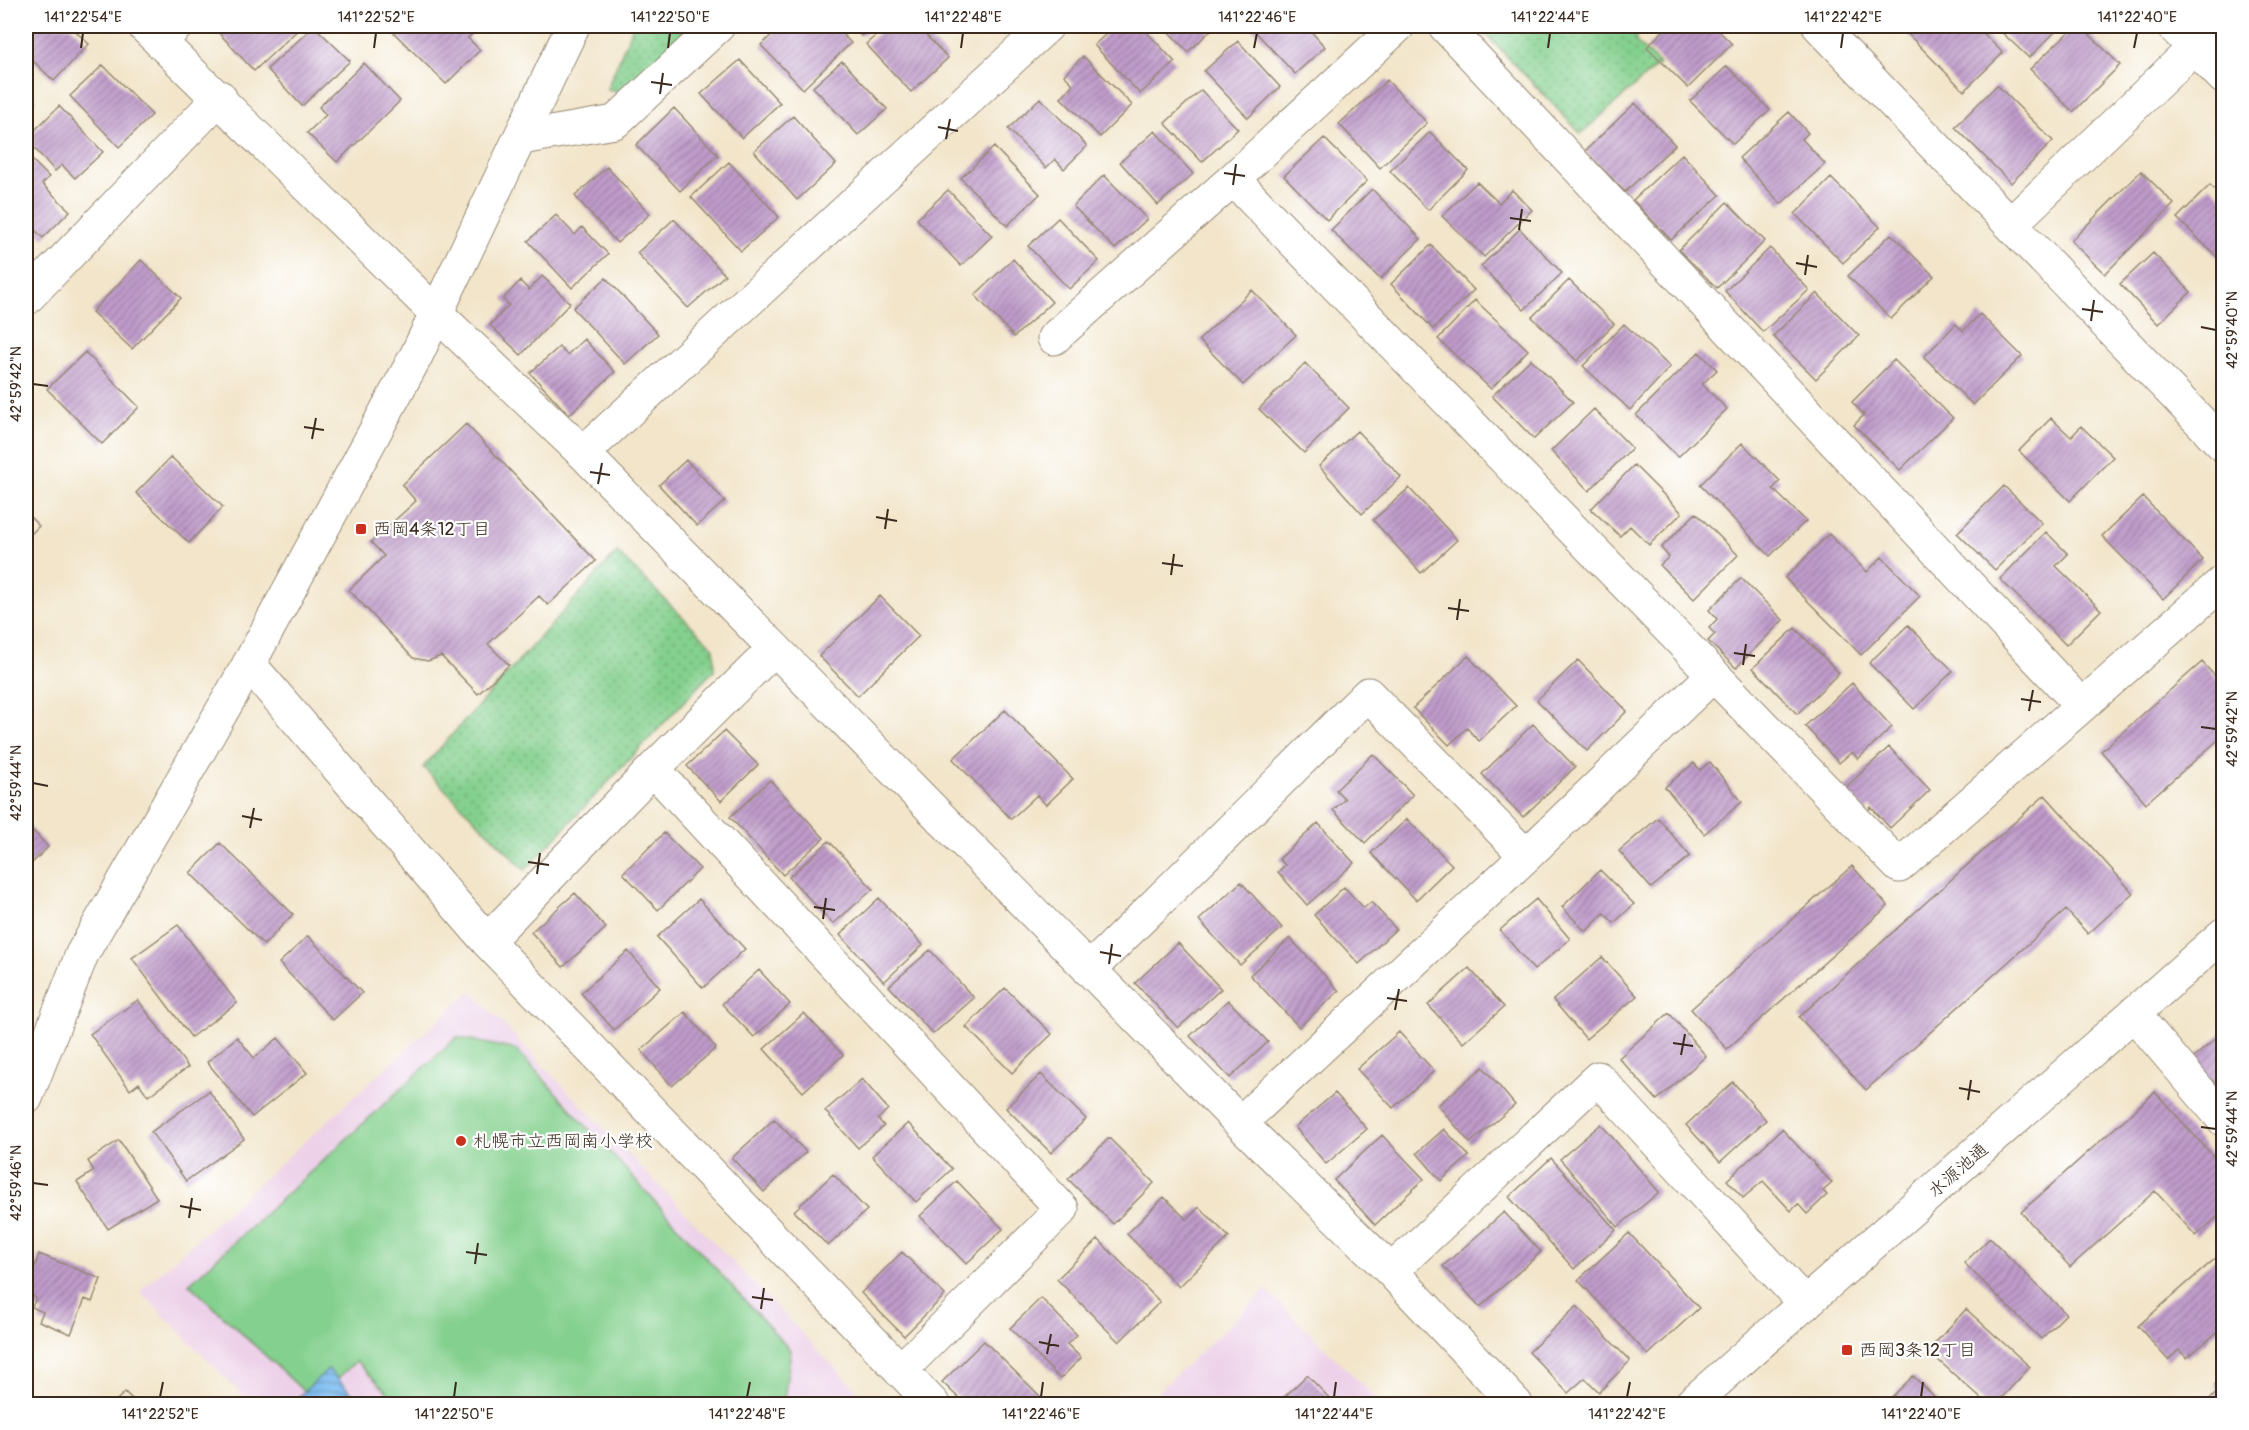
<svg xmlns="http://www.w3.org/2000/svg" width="2249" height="1430" font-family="Pangolin,'Klee One',sans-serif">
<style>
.built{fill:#edd1e9}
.park{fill:url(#park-dots);stroke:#607d56;stroke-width:1.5}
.pitch{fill:#84d08e;stroke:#607d56;stroke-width:1.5}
.water{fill:url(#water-rules);stroke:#5a7387;stroke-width:1.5}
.building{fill:url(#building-hatch)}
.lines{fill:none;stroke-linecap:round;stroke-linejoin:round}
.service-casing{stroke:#968874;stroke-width:23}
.minor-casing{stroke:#968874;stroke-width:35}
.tertiary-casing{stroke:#968874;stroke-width:35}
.service{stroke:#fff;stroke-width:21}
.minor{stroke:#fff;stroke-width:33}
.tertiary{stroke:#fff;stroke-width:33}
.ticks{fill:none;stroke:#3b2a1e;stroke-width:2}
.poi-dot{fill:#c8321e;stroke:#fff;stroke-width:2}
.labels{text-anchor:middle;stroke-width:4.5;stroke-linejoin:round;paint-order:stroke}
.poi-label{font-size:18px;fill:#3b2a1e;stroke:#fff;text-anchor:start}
.street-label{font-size:18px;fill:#3b2a1e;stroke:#fff}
.neatline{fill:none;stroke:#3b2a1e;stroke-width:2}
.ticks-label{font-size:15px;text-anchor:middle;fill:#3b2a1e}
</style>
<defs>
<pattern id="park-dots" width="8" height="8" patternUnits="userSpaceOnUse" patternTransform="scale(1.5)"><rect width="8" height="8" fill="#84d08e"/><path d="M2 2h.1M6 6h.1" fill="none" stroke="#6da973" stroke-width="1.8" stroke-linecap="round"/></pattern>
<pattern id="water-rules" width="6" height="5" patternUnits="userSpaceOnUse" patternTransform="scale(1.5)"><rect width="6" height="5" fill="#7abcf0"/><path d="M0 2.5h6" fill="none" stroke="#6599c2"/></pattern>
<pattern id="building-hatch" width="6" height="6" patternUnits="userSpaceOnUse" patternTransform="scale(1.5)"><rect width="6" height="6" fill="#bf9bca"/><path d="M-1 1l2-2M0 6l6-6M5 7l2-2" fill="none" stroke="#9c7fa3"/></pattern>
</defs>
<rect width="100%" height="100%" fill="#fff"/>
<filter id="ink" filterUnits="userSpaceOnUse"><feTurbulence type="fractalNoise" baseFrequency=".0167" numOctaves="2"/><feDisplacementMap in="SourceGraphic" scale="12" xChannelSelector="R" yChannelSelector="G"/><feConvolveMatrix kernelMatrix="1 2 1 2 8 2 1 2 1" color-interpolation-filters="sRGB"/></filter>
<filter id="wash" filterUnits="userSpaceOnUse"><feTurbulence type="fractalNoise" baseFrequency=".008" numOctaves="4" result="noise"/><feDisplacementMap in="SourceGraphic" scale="24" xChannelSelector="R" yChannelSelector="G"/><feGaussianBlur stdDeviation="1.35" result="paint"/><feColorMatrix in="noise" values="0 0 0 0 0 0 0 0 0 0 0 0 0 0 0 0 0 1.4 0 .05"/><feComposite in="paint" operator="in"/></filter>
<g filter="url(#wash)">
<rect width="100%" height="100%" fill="#f2e5ca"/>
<path class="built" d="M471 991 870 1404H251L140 1291Z
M1266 1290 1382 1404H1145Z"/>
<path class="park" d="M633 26H706L631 96 607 89Z
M1478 26H1625L1637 38 1635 41 1659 64 1581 134Z
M617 552 714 648V670L525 870 423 767Z"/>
<path class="pitch" d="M457 1037 517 1050 791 1351 784 1398 778 1404H399L356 1361 314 1401 189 1284Z"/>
<path class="water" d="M328 1369 362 1404H291Z"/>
<g id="blocks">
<path class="building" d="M26 26H70L89 44 54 81 26 54Z
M227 26H302L254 71 219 33Z
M314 26 350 61 302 106 267 69Z
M387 26H480L468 38 480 50 446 84Z
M781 26H834L851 43 803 89 761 45Z
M853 26H873L861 36Z
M887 26H917L948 58 911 92 866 44Z
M964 26H978L970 33Z
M1115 26H1141L1175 62 1140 94 1094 45Z
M1163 26H1206L1211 30 1188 52Z
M1250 26H1312L1309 29 1325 47 1295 74Z
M1668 26H1714L1732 44 1688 88 1647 47Z
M1900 26H1976L2003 53 1964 91Z
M1995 26H2061L2029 58Z
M2075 26H2081L2120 65 2073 112 2030 69Z
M1238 41 1280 87 1248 118 1204 71Z
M1083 56 1132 105 1100 137 1061 98 1073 84 1064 75Z
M740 60 780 103 742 138 701 94Z
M842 61 887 109 858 135 813 87Z
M364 63 400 101 337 162 307 133 326 115 319 107Z
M103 65 152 115 119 147 70 96Z
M1727 66 1770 110 1733 144 1690 101Z
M1387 80 1427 123 1380 168 1339 124Z
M1997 85 2053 141 2011 183 1955 127Z
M1201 90 1238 129 1202 162 1165 123Z
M26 91 36 101 26 111Z
M1040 98 1087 146 1064 169 1055 159 1046 168 1008 129Z
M1635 103 1675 145 1625 192 1585 151Z
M59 106 103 152 75 178 62 165 55 171 26 139Z
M674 108 718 155 680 191 636 145Z
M1789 112 1808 133 1802 139 1825 164 1781 204 1739 158Z
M793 116 836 164 797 200 754 151Z
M1155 131 1193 174 1158 205 1120 162Z
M1430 132 1468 170 1428 210 1390 171Z
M1324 138 1367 181 1327 220 1284 176Z
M994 147 1040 194 1007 226 961 178Z
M26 154 49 177 42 184 70 211 43 238 26 221Z
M1682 154 1720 195 1671 240 1633 200Z
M729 162 779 217 741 251 691 197Z
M607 167 650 214 617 243 575 196Z
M2141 171 2174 204 2105 274 2071 241Z
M1104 175 1147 219 1115 249 1073 206Z
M1831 178 1880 227 1843 263 1795 214Z
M1477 182 1499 203 1512 190 1532 210 1484 257 1442 216Z
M2210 185 2224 198V264L2177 218Z
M1372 189 1421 239 1380 279 1331 230Z
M948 190 992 236 961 266 917 219Z
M1727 202 1765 241 1717 288 1679 250Z
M556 215 575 235 582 227 608 254 572 288 528 241Z
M1058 218 1099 261 1069 289 1028 246Z
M674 219 725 275 688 308 637 253Z
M1520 229 1562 273 1524 310 1481 266Z
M1891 234 1934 276 1891 319 1848 276Z
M1431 245 1474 290 1433 329 1391 284Z
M1770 248 1809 290 1763 332 1725 291Z
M2153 253 2191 292 2158 324 2120 284Z
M1013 259 1052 302 1014 337 975 295Z
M141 260 181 298 132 349 92 312Z
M542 276 570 303 521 355 490 325 509 305 503 299 520 281 529 290Z
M606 278 658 334 625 364 573 308Z
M1569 280 1614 324 1577 361 1532 317Z
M1252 290 1296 335 1243 385 1199 340Z
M1817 293 1859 336 1816 379 1773 336Z
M1475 300 1528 350 1491 389 1438 339Z
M1980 314 2022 356 1973 405 1924 357 1956 324 1963 331Z
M1624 324 1670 367 1630 410 1583 366Z
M584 339 615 372 569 415 530 373 559 347 567 355Z
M85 352 139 407 102 444 47 389Z
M1699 352 1717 370 1702 384 1727 409 1678 457 1636 415Z
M1531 359 1573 402 1534 439 1492 396Z
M1894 360 1953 418 1900 470 1854 425 1864 415 1852 402Z
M1305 363 1349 408 1304 453 1259 409Z
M1594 409 1632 448 1589 491 1551 451Z
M2051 418 2071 437 2081 426 2113 457 2070 501 2019 451Z
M466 424 596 561 548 605 539 596 488 644 509 665 478 694 441 656 428 661 413 658 349 590 384 556 371 542 416 501 402 485Z
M1357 431 1401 477 1362 514 1319 466Z
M1742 443 1780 481 1773 489 1806 521 1770 556 1700 485Z
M171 457 223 507 189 543 136 493Z
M686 460 725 501 697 526 659 485Z
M1634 465 1682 513 1649 545 1630 526 1620 536 1591 509Z
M2004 486 2042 523 1995 570 1957 533Z
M1409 488 1457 540 1421 573 1373 520Z
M2143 497 2203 560 2163 599 2102 536Z
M26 513 39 526 26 539Z
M1696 513 1738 555 1694 599 1660 565 1669 557 1661 548Z
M2046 532 2068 554 2056 566 2101 610 2066 645 2000 579Z
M1829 534 1867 572 1882 557 1920 596 1861 655 1785 578Z
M1741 578 1783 620 1736 668 1708 641 1715 634 1709 628 1717 619 1709 610Z
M880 596 919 636 858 696 819 656Z
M1908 625 1953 671 1914 709 1869 663Z
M1795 628 1839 673 1797 714 1753 668Z
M1468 656 1516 706 1479 741 1467 728 1449 745 1413 708Z
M1578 660 1627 711 1587 751 1537 700Z
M2202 662 2224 686V735L2146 803 2101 751Z
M1852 683 1892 727 1858 759 1852 752 1839 763 1805 726Z
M1005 710 1073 779 1046 805 1037 795 1011 819 953 759Z
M1533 724 1575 767 1523 817 1482 774Z
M724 731 758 765 721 801 687 766Z
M1889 747 1930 790 1890 828 1871 807 1866 812 1844 789Z
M1373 754 1413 795 1365 843 1333 810 1345 799 1336 790Z
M1710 762 1742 802 1704 834 1665 787 1694 763 1700 770Z
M770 780 824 838 783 875 730 817Z
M2045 795 2133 893 2088 934 2066 910 1866 1090 1799 1017Z
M1658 818 1690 856 1651 888 1619 851Z
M1407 819 1452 865 1416 900 1371 853Z
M26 823 48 847 26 869Z
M1318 823 1354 863 1307 905 1278 872 1285 865 1279 859Z
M664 833 700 869 658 910 623 873Z
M829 841 873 889 833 924 789 877Z
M220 843 293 914 264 945 190 873Z
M1852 866 1888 906 1727 1049 1691 1009Z
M1600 870 1634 904 1614 923 1604 913 1586 932 1562 907Z
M1241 882 1282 928 1240 965 1199 920Z
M1344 887 1364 908 1371 902 1396 929 1359 964 1314 915Z
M575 893 606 928 563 967 531 932Z
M879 898 923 945 884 982 840 935Z
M699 899 745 949 703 988 657 937Z
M1536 899 1570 939 1534 970 1500 930Z
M178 925 237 1003 191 1037 132 958Z
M308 936 362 993 333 1020 279 963Z
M1290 938 1339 991 1299 1027 1250 975Z
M1178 943 1221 989 1178 1028 1135 983Z
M930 950 974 998 933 1034 889 986Z
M628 951 660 988 614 1030 581 993Z
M1602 957 1637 996 1586 1039 1553 1000Z
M1469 968 1504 1007 1463 1043 1428 1005Z
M759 970 790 1004 754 1037 722 1004Z
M1005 988 1052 1034 1012 1073 966 1027Z
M138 1000 188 1067 148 1096 139 1083 130 1090 90 1034Z
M1228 1000 1268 1042 1230 1078 1190 1036Z
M685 1012 716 1048 672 1086 641 1050Z
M804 1013 843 1055 803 1092 764 1049Z
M1669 1013 1706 1056 1657 1100 1619 1058Z
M2224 1031V1098L2190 1061Z
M1399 1032 1434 1071 1393 1108 1357 1069Z
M237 1037 254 1058 278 1038 307 1073 252 1117 207 1062Z
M1483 1067 1515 1105 1470 1143 1438 1105Z
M1041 1074 1086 1119 1051 1153 1006 1108Z
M862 1079 888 1109 878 1119 884 1126 858 1148 825 1111Z
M1733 1082 1766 1120 1720 1162 1686 1125Z
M209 1091 244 1139 186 1181 151 1132Z
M2155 1092 2224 1168V1211L2196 1236 2155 1191 2070 1267 2021 1212Z
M1335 1093 1367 1129 1326 1164 1295 1127Z
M774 1119 806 1152 764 1192 732 1158Z
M908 1123 952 1169 916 1202 872 1156Z
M1601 1124 1659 1192 1618 1227 1560 1159Z
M1444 1129 1469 1156 1441 1181 1417 1153Z
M1782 1129 1832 1183 1823 1191 1827 1195 1807 1214 1798 1204 1791 1211 1763 1181 1743 1198 1727 1180Z
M1382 1135 1424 1179 1375 1225 1334 1180Z
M1109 1138 1154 1183 1113 1224 1068 1179Z
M119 1140 157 1198 108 1229 77 1182 94 1171 88 1161Z
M1551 1158 1616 1230 1574 1269 1509 1197Z
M833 1174 867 1210 828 1246 794 1211Z
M957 1181 1003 1229 966 1264 920 1216Z
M1164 1197 1187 1220 1199 1207 1229 1237 1179 1287 1127 1234Z
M1504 1212 1541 1252 1480 1307 1443 1266Z
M1629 1233 1699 1308 1648 1355 1578 1280Z
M1990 1238 2066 1314 2041 1339 1964 1263Z
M1098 1239 1160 1302 1119 1342 1057 1279Z
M2224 1251V1326L2187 1358 2179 1350 2168 1360 2138 1326Z
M902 1252 945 1295 904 1336 861 1293Z
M39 1254 101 1279 92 1302 85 1299 71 1334 39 1321 43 1312 32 1307 36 1298 26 1294Z
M1041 1298 1077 1335 1067 1344 1081 1358 1060 1379 1010 1328Z
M1577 1306 1630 1361 1599 1392 1585 1378 1568 1393 1529 1352Z
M1966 1309 2030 1367 1996 1404H1987L1928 1351Z
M984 1341 1048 1404H965L942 1382Z
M1307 1375 1335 1404H1277Z
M1913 1376 1942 1404H1885Z
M2224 1378V1404H2204L2219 1391 2215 1385Z
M125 1392 137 1404H113Z"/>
</g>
</g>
<g filter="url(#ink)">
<use href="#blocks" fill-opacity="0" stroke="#968874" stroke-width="1.5"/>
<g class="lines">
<defs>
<path id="service" d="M164 45 185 26"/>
<path id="minor" d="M144 26 437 314 583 453 1240 1123 1391 1271 1516 1404
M1445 26 2081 705
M1819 26 2224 446
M2173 26 2224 78
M521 138 615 122 718 26
M1233 179 1899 866 2224 581
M2012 223 2217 26
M26 299 220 97
M1054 338 1233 179 1398 26
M583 453 1047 26
M774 649 653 769 1062 1209 900 1371
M249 664 487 941 933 1404
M487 941 653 769
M1089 970 1368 694 1526 856
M2134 1014 2224 1120
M1240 1123 1526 856 1713 675
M1391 1271 1598 1078 1805 1304"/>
<path id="tertiary" d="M26 1098 82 954 249 664 416 356 573 26
M1691 1404 2224 934"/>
</defs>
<use href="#service" class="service-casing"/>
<use href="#minor" class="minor-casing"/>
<use href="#tertiary" class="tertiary-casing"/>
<use href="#service" class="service"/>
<use href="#minor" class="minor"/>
<use href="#tertiary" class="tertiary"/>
</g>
</g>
<path class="ticks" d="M81 48 83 33M374 48 376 33M668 48 670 33M961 48 963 33M1254 48 1257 33M1548 48 1550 33M1841 48 1843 33M2134 48 2137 33M651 82 672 85M660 94 663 73M938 127 958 131M946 139 950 119M1224 173 1245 176M1233 185 1236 164M1510 218 1531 221M1519 230 1522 209M1796 263 1817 267M1805 275 1808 255M2082 309 2103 312M2091 321 2094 300M2201 327 2216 330M33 384 48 386M304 427 324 430M312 439 316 418M590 472 610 475M598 484 602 463M876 517 897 521M885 529 888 509M1162 563 1183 566M1171 575 1174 554M1448 608 1469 611M1457 620 1460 599M1734 653 1755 656M1743 665 1746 644M2021 699 2041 702M2029 711 2033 690M2201 727 2216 729M33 783 48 786M242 816 262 820M250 828 254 808M528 862 549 865M537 874 540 853M814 907 835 910M823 919 826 898M1100 952 1121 956M1109 964 1112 944M1387 998 1407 1001M1395 1010 1399 989M1673 1043 1693 1046M1681 1055 1685 1034M1959 1088 1980 1092M1968 1100 1971 1080M2201 1127 2216 1129M33 1183 48 1185M180 1206 201 1210M189 1218 192 1198M466 1252 487 1255M475 1264 478 1243M752 1297 773 1300M761 1309 764 1288M1039 1342 1059 1346M1047 1354 1051 1334M160 1397 163 1382M454 1397 456 1382M747 1397 750 1382M1041 1397 1043 1382M1334 1397 1336 1382M1627 1397 1630 1382M1921 1397 1923 1382"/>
<g class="poi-dot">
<rect x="355" y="523" width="12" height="12" rx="3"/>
<circle cx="461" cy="1141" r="6"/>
<rect x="1841" y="1344" width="12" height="12" rx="3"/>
</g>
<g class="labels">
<g class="poi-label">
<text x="373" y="535">西岡4条12丁目</text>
<text x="473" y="1147">札幌市立西岡南小学校</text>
<text x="1859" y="1356">西岡3条12丁目</text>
</g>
<g class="street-label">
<text transform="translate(1958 1170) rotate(-41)" y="6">水源池通</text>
</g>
</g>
<rect width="2249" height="1430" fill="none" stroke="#fff" stroke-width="66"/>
<rect x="33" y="33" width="2183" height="1364" class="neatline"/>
<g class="ticks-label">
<text x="83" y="22">141°22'54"E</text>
<text x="376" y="22">141°22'52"E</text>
<text x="670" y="22">141°22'50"E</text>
<text x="963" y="22">141°22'48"E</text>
<text x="1257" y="22">141°22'46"E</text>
<text x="1550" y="22">141°22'44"E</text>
<text x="1843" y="22">141°22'42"E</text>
<text x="2137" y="22">141°22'40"E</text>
<text transform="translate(2232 330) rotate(-90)" y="5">42°59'40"N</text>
<text transform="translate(16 384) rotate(-90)" y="5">42°59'42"N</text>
<text transform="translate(2232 729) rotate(-90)" y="5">42°59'42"N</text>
<text transform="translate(16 783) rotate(-90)" y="5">42°59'44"N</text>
<text transform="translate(2232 1129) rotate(-90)" y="5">42°59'44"N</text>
<text transform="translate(16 1183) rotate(-90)" y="5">42°59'46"N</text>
<text x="160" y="1419">141°22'52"E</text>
<text x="454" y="1419">141°22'50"E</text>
<text x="747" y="1419">141°22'48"E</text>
<text x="1041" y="1419">141°22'46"E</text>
<text x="1334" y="1419">141°22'44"E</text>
<text x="1627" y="1419">141°22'42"E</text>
<text x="1921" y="1419">141°22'40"E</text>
</g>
</svg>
